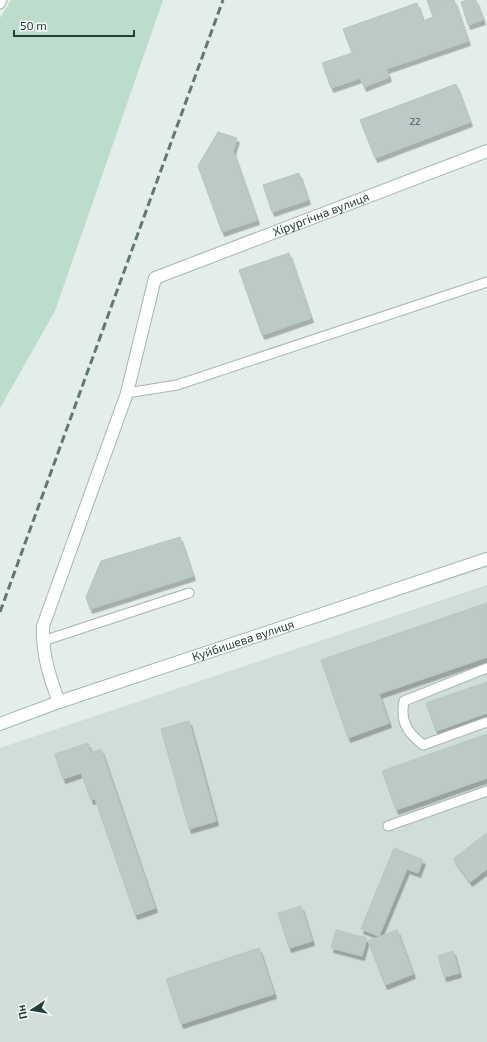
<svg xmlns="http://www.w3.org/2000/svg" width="487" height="1042" font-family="'Exo 2',sans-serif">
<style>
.built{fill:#d1ddd9}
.green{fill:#bcddcb}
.building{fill:#bbcac6;stroke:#b6c6c2;filter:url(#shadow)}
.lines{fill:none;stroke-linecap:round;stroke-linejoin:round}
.lane-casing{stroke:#a6b5b2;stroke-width:11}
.street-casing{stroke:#a6b5b2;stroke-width:14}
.secondary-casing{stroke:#a2b8b4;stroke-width:14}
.lane{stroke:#fff;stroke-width:9}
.street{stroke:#fff;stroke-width:12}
.secondary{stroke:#fff;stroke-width:12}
.rail{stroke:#5e7976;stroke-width:3;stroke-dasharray:8 4;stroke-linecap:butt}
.labels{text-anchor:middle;stroke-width:3;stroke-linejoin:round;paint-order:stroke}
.number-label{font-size:10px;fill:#49615e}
.street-label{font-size:12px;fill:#233e3b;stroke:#f4f9f7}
</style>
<defs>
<filter id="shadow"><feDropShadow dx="2.5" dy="4.5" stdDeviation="0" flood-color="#0004"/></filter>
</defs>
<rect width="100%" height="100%" fill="#e3edea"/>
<path class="built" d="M487 585V1042H0V748Z"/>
<path class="green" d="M11 0H163L55 311 0 408V18Z"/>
<path class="building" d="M427 0H454L468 41 386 69 389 77 364 87 360 78 331 88 322 63 352 53 343 29 417 3 423 21 433 17Z
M468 0H476L483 20 468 25 461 2Z
M456 84 470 122 375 158 360 120Z
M218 132 237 138 233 151 257 220 222 232 198 166Z
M299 173 308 200 272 212 263 185Z
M289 253 311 318 262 335 239 270Z
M180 537 193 576 90 609 86 597 101 561Z
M487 603V657L379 694 389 723 348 738 321 660Z
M487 682V713L436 731 426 703Z
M189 721 216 821 189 829 161 729Z
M487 734V778L396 810 382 771Z
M88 743 91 753 101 749 155 908 135 915 95 799 91 800 81 773 63 779 55 754Z
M487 833V869L470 882 453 859Z
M394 848 423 860 418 873 407 869 379 936 361 929Z
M301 906 312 941 289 948 278 913Z
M336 930 367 938 362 956 331 948Z
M397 930 413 974 385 985 368 941Z
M259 948 274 994 181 1024 166 979Z
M453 951 459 973 444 977 438 956Z"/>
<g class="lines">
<defs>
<path id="lane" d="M0 4 2 0
M127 393 177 385 487 282
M43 641 189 593
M487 668 404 701C400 722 407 732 423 745L487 722
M388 826 487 791"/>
<g id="street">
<path id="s1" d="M59 702C49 676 42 653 43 626L127 393 155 278 487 151"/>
</g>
<g id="secondary">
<path id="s2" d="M0 724 59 702 487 559"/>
</g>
</defs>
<use href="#lane" class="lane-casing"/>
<use href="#street" class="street-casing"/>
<use href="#secondary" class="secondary-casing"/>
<use href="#lane" class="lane"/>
<use href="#street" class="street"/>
<use href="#secondary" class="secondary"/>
<path class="rail" d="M0 612 223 0"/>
</g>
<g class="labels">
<g class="number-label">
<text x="415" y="125">22</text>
</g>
<g class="street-label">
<text dy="4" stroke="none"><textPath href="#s1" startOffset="622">Хірургічна вулиця</textPath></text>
<text dy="4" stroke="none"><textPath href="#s2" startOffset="257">Куйбишева вулиця</textPath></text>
</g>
</g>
<g transform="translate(32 1010) rotate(258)" stroke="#f4f9f7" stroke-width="3" paint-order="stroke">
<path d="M0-3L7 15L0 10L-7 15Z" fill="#233e3b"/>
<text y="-6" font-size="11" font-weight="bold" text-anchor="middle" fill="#233e3b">Пн</text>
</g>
<path d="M14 30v6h120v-6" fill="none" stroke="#233e3b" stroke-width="2"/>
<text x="20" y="30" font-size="12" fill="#233e3b" stroke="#f4f9f7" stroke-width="3" paint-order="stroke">50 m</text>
</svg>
